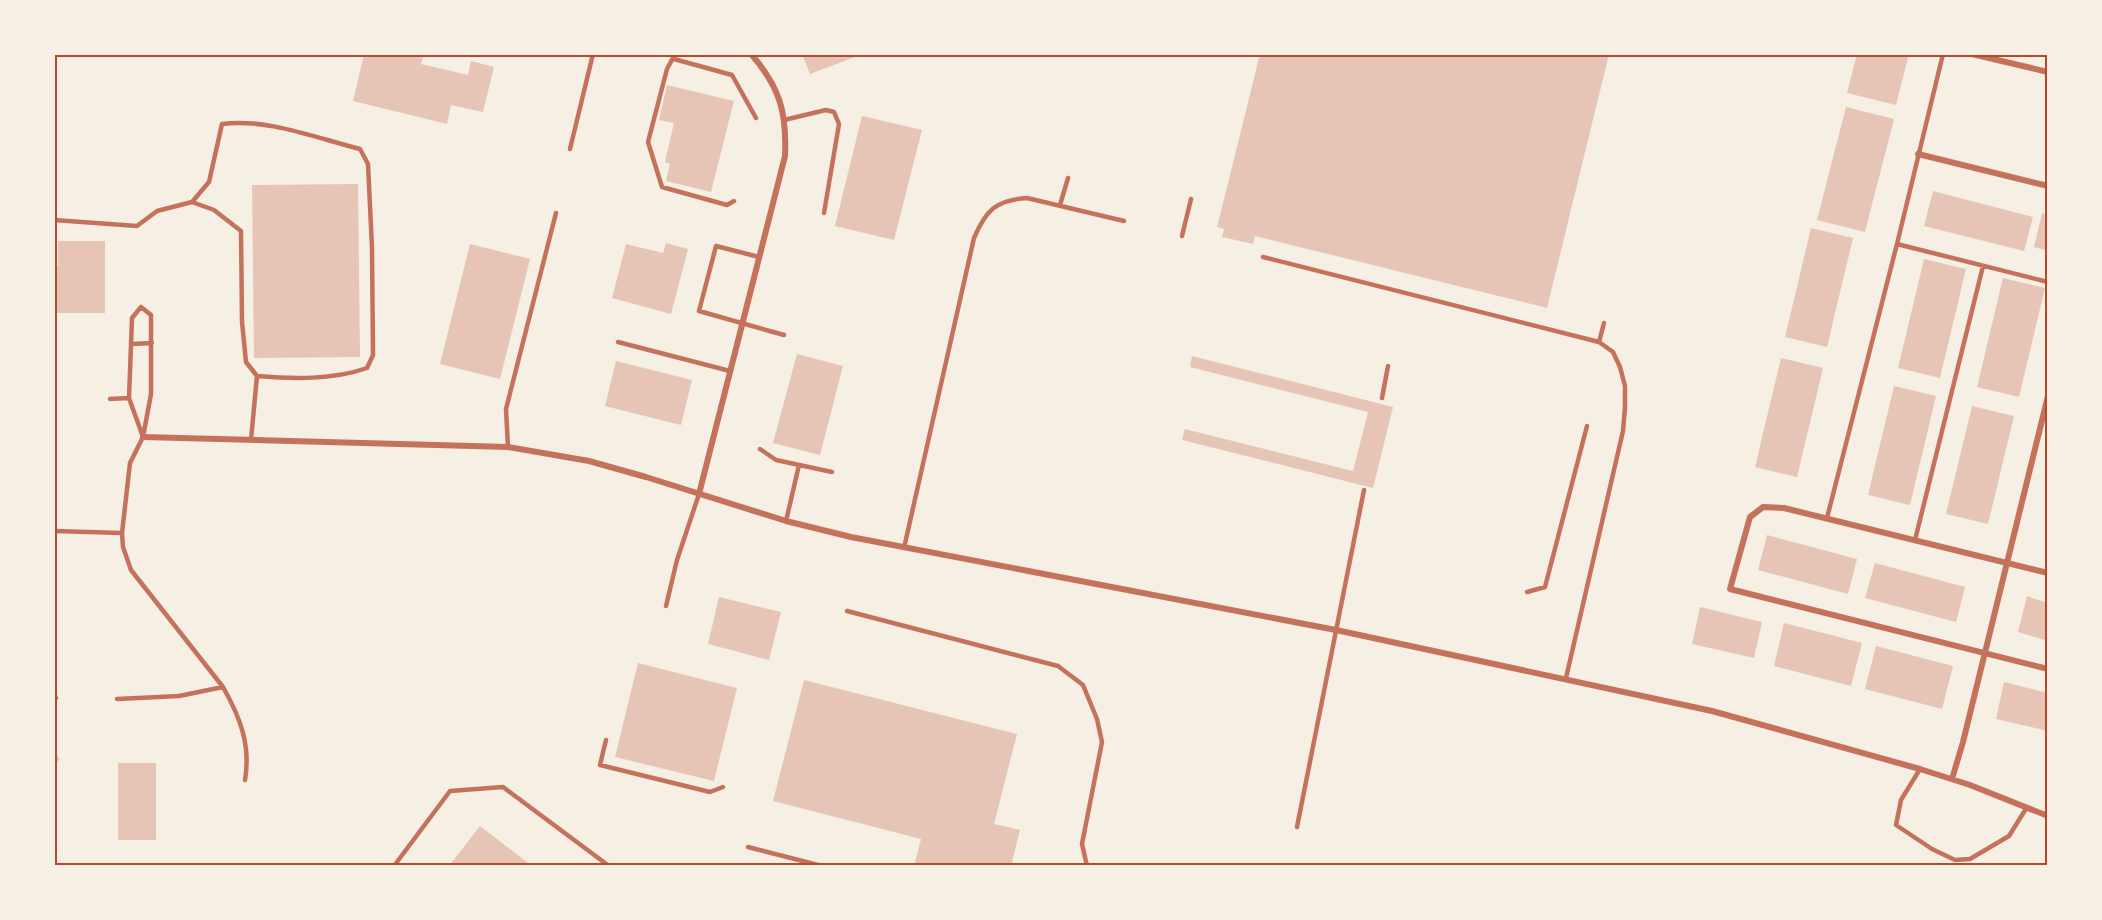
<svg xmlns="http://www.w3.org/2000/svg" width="2102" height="920" font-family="'Alegreya Sans',sans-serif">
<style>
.building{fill:#e6c5b7}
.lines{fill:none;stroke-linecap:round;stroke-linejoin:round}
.service{stroke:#c5725c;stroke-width:4.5}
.minor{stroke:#c5725c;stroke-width:6}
.neatline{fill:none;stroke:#b5482f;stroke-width:2}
</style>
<rect width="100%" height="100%" fill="#f6efe4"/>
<path class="building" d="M364 54H424L421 64 468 75 471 61 494 67 483 112 451 105 447 124 353 101Z
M802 54H863L810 74Z
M1260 54H1609L1547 308 1255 236 1253 244 1222 237 1224 229 1217 227Z
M1857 54H1909L1896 105 1847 93Z
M667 85 734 101 711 192 666 181 670 164 665 162 674 123 659 120Z
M1846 107 1894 119 1865 232 1817 220Z
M862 116 922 130 894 240 835 226Z
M358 184 360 357 254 358 252 185Z
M1933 191 2033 217 2024 251 1924 226Z
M2042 213 2048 215V251L2034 247Z
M1811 228 1853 238 1827 347 1785 337Z
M58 241H105V313H54V266H58Z
M666 243 688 249 671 314 612 298 626 244 663 253Z
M470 244 530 259 500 379 440 364Z
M1924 259 1966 269 1940 378 1898 368Z
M2003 278 2045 288 2019 397 1977 387Z
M797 354 843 366 820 455 773 443Z
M1192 356 1393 407 1373 488 1182 440 1185 429 1353 471 1368 412 1190 367Z
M1781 358 1823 368 1797 477 1755 467Z
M616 361 692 380 681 425 605 406Z
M1894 386 1936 396 1910 505 1868 495Z
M1972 406 2014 416 1988 524 1946 514Z
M1767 535 1857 559 1848 594 1758 570Z
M1875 563 1965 587 1956 622 1865 598Z
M2027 596 2048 603V641L2018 632Z
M719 597 781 612 769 660 708 644Z
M1700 607 1762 622 1754 658 1692 644Z
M1784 623 1862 643 1851 686 1774 666Z
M1876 646 1953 666 1942 709 1865 689Z
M638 663 737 688 714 781 615 757Z
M804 680 1017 734 994 824 1020 830 1011 866H914L921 839 773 801Z
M2004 682 2048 693V731L1996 719Z
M54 752 60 759 54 766Z
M118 763H156V840H118Z
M480 826 532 866H449Z"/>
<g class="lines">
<path class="service" d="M675 54 667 69 648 142 662 187 727 205 734 201
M674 59 732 75 756 118
M784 120 826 110 834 112 839 124 824 213
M570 149 593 54
M1060 205 1068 178
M54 220 137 226 157 211 192 202 209 182 222 124C267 118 316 138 360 149L368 164 372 248 373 355 367 368C333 380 293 379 257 376L246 362 242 322 241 231 214 210 192 202
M1182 236 1191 199
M1897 244 1943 54
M759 257 716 246 699 311 784 335
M1263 257 1599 342 1613 352 1620 367 1625 386V407L1623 431 1566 678
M618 342 730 371
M1599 342 1604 323
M132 344 152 343
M1382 398 1388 366
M110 399 129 398
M251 440 257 376
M508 447 506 409 556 213
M760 449 776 460 832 472
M1827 518 1897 244 2048 282
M786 521 799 465
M54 531 122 533 130 463 143 437 151 394V315L141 307 132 318 129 398 143 437
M122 533 123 547 131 570 223 687
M1915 540 1983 266
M904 548 974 238C986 210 996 200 1027 198L1124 221
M1527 592 1545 587 1587 426
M666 606 677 560 699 494
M847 611 1058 666 1083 685 1097 719 1102 742 1082 844 1087 866
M117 699 179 696 223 687C240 717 251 745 245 780
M54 700 56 698
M606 740 600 765 710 792 723 787
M1920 769 1901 800 1896 825 1932 849 1955 860 1970 859 2009 836 2027 807
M1297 827 1364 490
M748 847 822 866
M394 866 450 791 503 787 609 866"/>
<path class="minor" d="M1972 54 2048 72
M1918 154 2048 186
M143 437 508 447 589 461 646 477 786 521 851 537 1336 630 1712 711 1920 769 1970 785 2048 816
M699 494 785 156C787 113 780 87 751 54
M2048 573 1784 508 1763 507 1750 517 1730 589 2048 669
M1952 779 1963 742 2048 396"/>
</g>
<rect width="2102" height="920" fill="none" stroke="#f6efe4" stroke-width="111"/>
<rect x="56" y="56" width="1990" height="808" class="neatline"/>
</svg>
